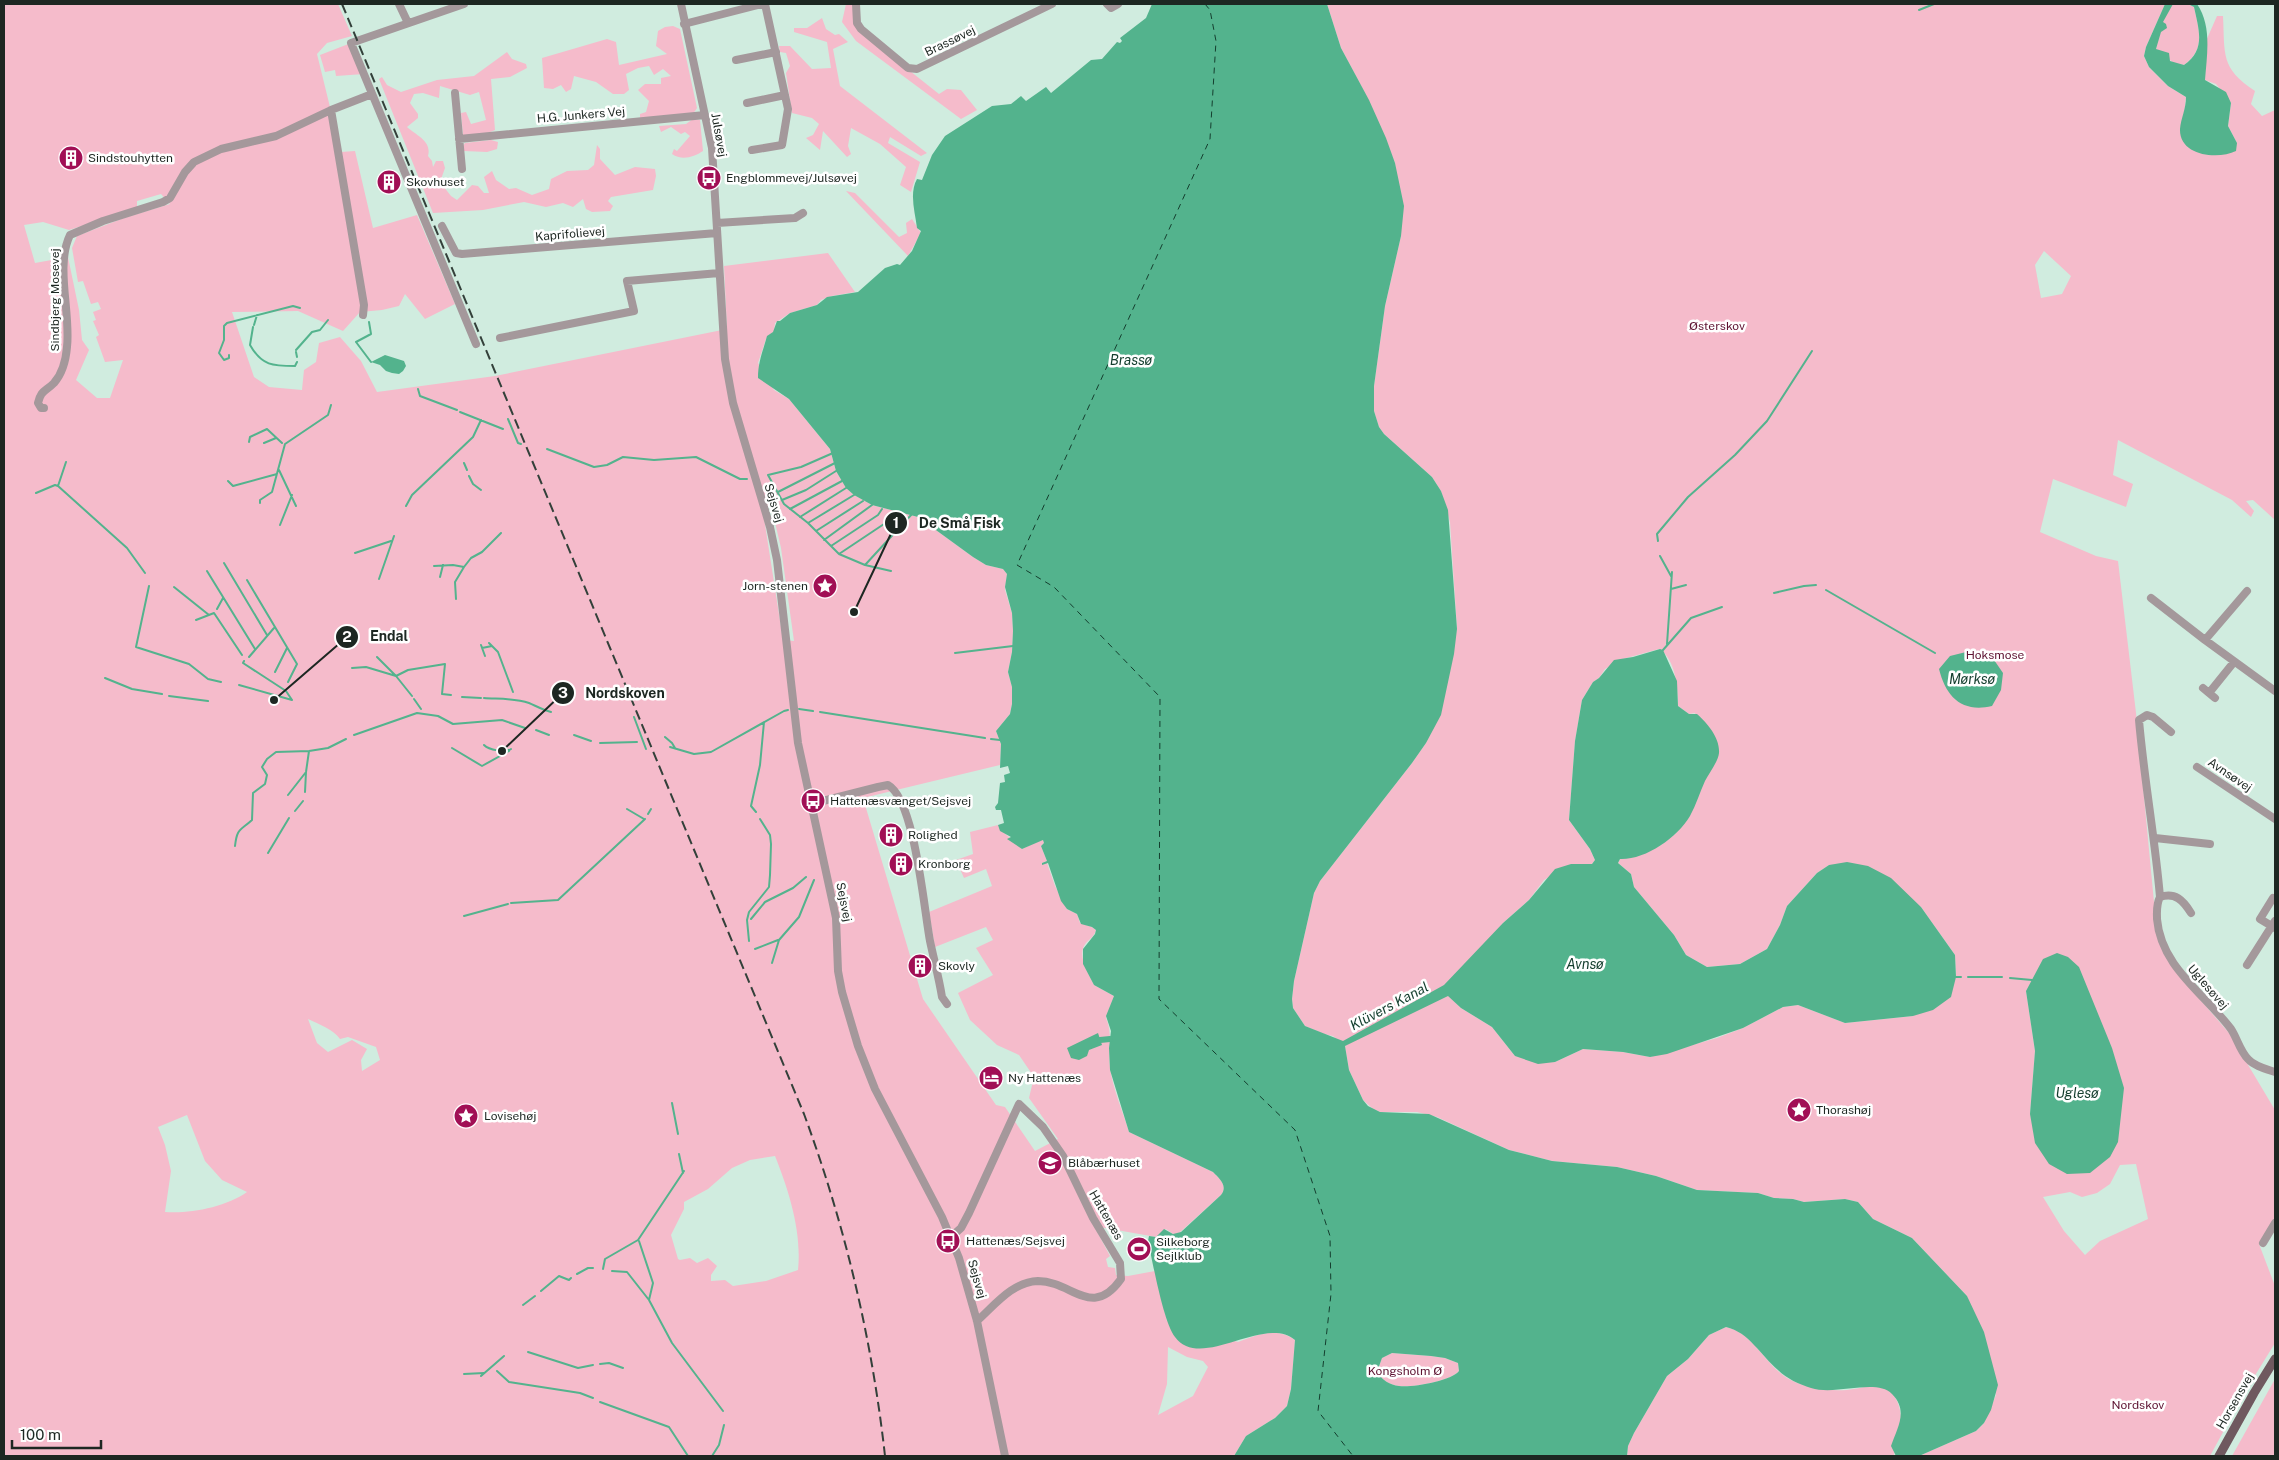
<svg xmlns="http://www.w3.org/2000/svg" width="2279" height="1460" font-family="'Public Sans',sans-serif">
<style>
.green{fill:#f5bbcb;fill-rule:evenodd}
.water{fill:#53b38d;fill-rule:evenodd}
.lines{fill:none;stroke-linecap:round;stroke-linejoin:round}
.stream{stroke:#53b38d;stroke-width:2}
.canal{stroke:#53b38d;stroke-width:6}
.ferry{stroke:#143e2e;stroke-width:1;stroke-dasharray:6 5;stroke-linecap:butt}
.minor{stroke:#a4989b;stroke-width:8}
.major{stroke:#6f595f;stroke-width:9}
.rail{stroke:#33403a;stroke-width:2;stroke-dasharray:10 5;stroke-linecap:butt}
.labels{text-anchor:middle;stroke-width:5;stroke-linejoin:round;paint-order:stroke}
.street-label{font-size:12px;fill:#1d2722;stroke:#fff}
.poi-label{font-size:12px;fill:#1d2722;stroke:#fff;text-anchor:start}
.park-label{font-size:12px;fill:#5e1332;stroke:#fff}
.water-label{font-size:14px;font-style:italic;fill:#143e2e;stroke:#fff}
.leader{fill:none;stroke:#1d2722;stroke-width:2}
.callout-dot{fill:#1d2722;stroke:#fff;stroke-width:2}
.mark-label{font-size:15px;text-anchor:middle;font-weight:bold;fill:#fff}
.callout-label{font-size:14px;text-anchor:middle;font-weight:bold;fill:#1d2722;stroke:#fff;stroke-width:5;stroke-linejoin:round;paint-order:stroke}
</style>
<rect width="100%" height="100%" fill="#d0ecdf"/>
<path class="green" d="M4 4H338L352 36 327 43 317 54 341 152 355 151 373 228 417 215 455 304 425 319 405 294 399 306 382 310 360 312 343 331 298 311 232 312 254 377 269 387 302 390 304 370 316 362 319 343 340 337 361 361 377 392 495 376 727 329 724 266 828 253 855 292 832 296 821 300 817 305 790 313 775 323 774 332 766 339 758 363 774 390 789 399 830 449 836 471 846 488 854 495 872 505 918 517 973 557 986 565 1003 569 1007 574 1005 590 1012 613 1013 631 1012 652 1008 672 1012 687V704L1010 714 996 731 1001 744 1000 765 863 798 923 999 996 1105 1005 1107 1035 1151 1058 1139 1029 1098 1034 1077 1019 1055 997 1045 970 1020 958 993 993 975 976 948 993 940 986 927 935 947 929 912 992 886 986 869 964 878 956 860 973 854 970 832 998 825C1001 832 1016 842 1022 849L1043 839 1044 843 1041 846 1047 861 1042 863H1047L1055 886 1067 909 1077 914 1080 923 1092 927 1096 930C1094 938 1087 940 1084 946 1078 958 1089 974 1094 985L1114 996 1106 1018C1113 1034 1108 1051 1110 1068 1113 1089 1123 1112 1129 1132L1213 1172C1220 1179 1228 1186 1221 1195L1178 1234H1173L1166 1229 1156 1237 1094 1226 1110 1256 1106 1259 1108 1267 1115 1268 1116 1275 1128 1276 1155 1271 1167 1321 1238 1342C1256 1335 1277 1326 1295 1340L1291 1389 1287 1406 1275 1418 1246 1436 1234 1456H4ZM161 194 170 204 124 218 77 236 72 248 78 282 83 281 91 304 98 302 101 309 93 312 96 320 93 321 99 335 96 337 105 362 123 360 110 398H97L76 380 89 350 82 340 79 310 68 257 35 263 24 225 43 222 69 230 137 209V201ZM770 501 781 548 794 641 783 640 764 518ZM308 1019C319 1024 334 1030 340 1039L348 1037 376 1047 380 1060 362 1071 361 1060 367 1049 352 1040 328 1052 317 1043ZM187 1115 205 1161 222 1180 247 1192C226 1207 190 1214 165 1212L171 1171 165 1145 158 1127ZM775 1156C789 1191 802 1232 798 1270L766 1281 733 1286 725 1280 711 1281V1275L717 1266 708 1258 697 1263 690 1258 680 1260 678 1259 671 1235 684 1209V1202L708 1189 732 1168 750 1160ZM1168 1347 1187 1357 1203 1361 1208 1367 1193 1396 1158 1415 1167 1384Z
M846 4H856L857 29 939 94 947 89 961 90 977 110 961 119 856 41 842 22Z
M1327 4H2165L2146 47 2144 56 2149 67 2168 86 2186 97 2184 115 2237 143 2228 126 2231 103 2216 84 2205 80 2206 41 2217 16H2223C2225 54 2220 68 2255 91L2251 104 2262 116 2275 110V520L2253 500 2246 501 2254 511 2251 517 2232 500 2118 440 2113 475 2133 484 2126 507 2053 479 2040 532 2096 556 2118 561 2136 713 2156 923 2172 967 2229 1033 2275 1110V1219L2259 1244 2275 1286V1343L2246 1390 2210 1456H1919L1976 1431 1984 1423 1996 1395 1967 1296 1912 1238 1873 1219 1858 1202 1845 1199 1804 1202 1793 1199 1774 1198 1758 1193 1697 1190 1656 1176 1617 1167 1552 1161 1509 1150 1437 1117 1417 1112H1380L1373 1109 1363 1100 1349 1070 1345 1046 1333 1036 1324 1034 1305 1026 1293 1008 1292 999 1294 981 1314 893 1320 881 1412 763 1426 743 1457 629 1450 522 1441 491 1432 477 1384 434 1379 427 1374 411V386L1385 306 1401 236 1395 163 1369 101 1341 48ZM2044 251 2071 276 2062 294 2041 298 2035 265ZM1659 649C1676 659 1678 689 1678 706L1689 714 1695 713 1700 792 1689 817 1675 834 1661 845 1647 852 1620 859 1618 863 1631 874 1634 887 1674 935 1686 955 1707 967 1740 964 1767 949 1780 925 1787 906 1817 873 1829 865 1921 907 1955 955 1956 977 1913 1016 1845 1023 1798 1005 1783 1007 1743 1028 1717 1038 1650 1057 1623 1052 1583 1049 1555 1062 1515 1056 1492 1027 1461 1008 1448 995 1503 923 1529 900 1544 880 1571 864H1592L1595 860 1590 849 1569 820 1575 741 1582 700 1593 682 1599 678 1605 669 1623 659ZM2026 991 2112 1048 2030 1114 2035 1051ZM2136 1164 2148 1219 2100 1241 2085 1255 2064 1231 2043 1197 2070 1192 2082 1197 2097 1193 2110 1184 2120 1165Z
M2173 4H2188L2194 7C2199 30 2206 49 2184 65L2175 64 2156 49 2164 16Z
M822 18 826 29 835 35 839 34 848 42 833 49 840 86 927 153 921 156 890 137 888 143 920 162 911 192 900 185 906 167 880 144 851 128 848 146 851 154 847 157 823 131 820 150 806 138 813 135 819 124 812 118 792 113 786 73 790 66 786 53 780 52 779 46H790L812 69 831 68 827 42 794 32V28H807Z
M673 26 680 29 697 108 693 114 640 120V114L646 112 649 101 638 90 645 84H661V78L671 76 663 69 654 75 649 66 638 68 626 74 629 90 624 94H613L596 82 574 76 571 89 566 92 561 85 553 89 544 88 542 58 607 39 616 42 619 65 667 54 656 46 658 31 665 27Z
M351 43 364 74 336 76 335 70 325 72 320 55Z
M507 52 512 59 526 64 527 68 510 77 491 79 495 130 483 135H463L461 113 466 112 471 124 486 120 479 92 470 95 440 86 439 98 423 93 414 94 410 103 418 114V118L407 127C417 136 432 141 428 156L432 161 433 167 436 161H443L445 168 440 182 451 196 457 200 472 185 478 186 484 193H489L484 177 492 171 496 180 509 189 516 188 532 195 549 189 551 179 567 171 588 170 594 165 597 145 600 149V159L615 175 635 167 655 169 656 176 653 190 611 197 608 201 613 206 610 211 592 212 586 209 583 199 573 207 563 203 546 207 524 202 483 210 433 213 379 79 382 77 387 85 401 92 437 80 474 76Z
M693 119 700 120 703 151C694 157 682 161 672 154L674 149 677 151 690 136 685 132 681 134 671 127 661 132 659 126 686 124Z
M491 140 498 142 497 149 487 152 464 151 462 147 465 143Z
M846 191 855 193 899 237 907 233 906 223 912 219 921 233 908 256Z
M1726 1327C1755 1333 1766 1368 1791 1380 1809 1389 1827 1391 1847 1390 1859 1389 1874 1383 1885 1388 1897 1394 1901 1408 1901 1421 1901 1432 1896 1444 1894 1455L1896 1456H1627L1628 1446 1634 1433 1667 1376 1688 1359 1709 1335Z
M1392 1353 1431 1356 1445 1358 1458 1363 1459 1371C1451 1381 1411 1388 1399 1386 1390 1385 1382 1380 1377 1372L1382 1358Z
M2275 1379V1456H2232Z"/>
<path class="water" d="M1152 4H1327L1341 48 1369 100 1386 138 1395 163 1404 206 1401 236 1385 306 1374 386V411L1379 427 1384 434 1432 477 1441 491 1448 510 1457 629 1454 654 1441 715 1426 743 1412 763 1320 881 1314 893 1294 981 1292 999 1293 1008 1305 1026 1343 1041 1444 985 1503 923 1529 900 1555 869 1571 864H1592L1595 860 1590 849 1569 820 1575 741 1582 700 1593 682 1599 678 1614 660 1633 657 1660 649 1663 650 1677 681 1678 706 1689 714H1697C1708 724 1720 738 1719 753 1718 762 1709 773 1705 781 1700 792 1696 805 1690 816 1677 838 1645 860 1620 859L1618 863 1631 874 1634 887 1674 935 1686 955 1707 967 1740 964 1767 949 1780 925 1787 906 1817 873 1829 865 1847 862 1868 866 1891 878 1921 907 1955 955 1956 977 1951 997 1933 1010 1913 1016 1845 1023 1798 1005 1783 1007 1743 1028 1667 1054 1650 1057 1623 1052 1583 1049 1555 1062 1538 1064 1515 1056 1492 1027 1461 1008 1448 996 1345 1046 1349 1070 1363 1100 1368 1106 1380 1112 1429 1114 1509 1150 1552 1161 1617 1167 1656 1176 1697 1190 1758 1193 1774 1198 1793 1199 1804 1202 1845 1199 1858 1202 1873 1219 1912 1238 1967 1296 1984 1332 1998 1385 1991 1410 1984 1423 1976 1431 1919 1456H1896L1891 1446C1897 1428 1909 1411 1892 1394 1876 1378 1836 1396 1811 1388 1799 1384 1787 1379 1778 1370 1761 1356 1749 1332 1726 1327L1709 1335 1688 1359 1667 1376 1634 1433 1628 1446 1627 1456H1234L1246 1436 1275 1418 1287 1406 1291 1389 1295 1340C1264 1314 1201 1372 1175 1337 1163 1321 1153 1263 1148 1241L1149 1236 1156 1237 1164 1229 1173 1234 1181 1232 1221 1195C1228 1186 1220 1179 1213 1172L1129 1132 1110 1070 1109 1048 1111 1031 1106 1016 1114 996 1094 985 1083 964V949L1095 934 1096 930 1092 927 1081 924 1077 914 1067 909 1061 901 1048 863 1042 865V863L1047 861 1041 846 1044 843 1043 840 1022 849 1007 839 1011 837 1000 831 998 825 1004 823 1001 810H996L995 807 998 803 1000 783 1005 782 1004 775 1010 773 1008 766 1000 768 1001 744 996 731 1010 714 1012 704V687L1008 672 1012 652 1013 631 1012 613 1005 587 1007 574 1003 569 986 565 973 557 918 517 872 505 854 495 846 488 836 471 830 449 789 399 758 378C758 362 763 351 767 336L773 332 777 321H780L790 313 817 305 827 297 858 292 885 268 897 264 900 265 912 251 921 231 917 228C915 212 909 193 917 179L922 180 932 155 945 136 992 106 1011 104 1021 96 1026 101 1046 87 1051 93 1091 60 1102 59 1117 42 1120 43 1122 41 1120 38 1146 18ZM1392 1353 1431 1356 1445 1358 1458 1363 1459 1371C1451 1381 1411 1388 1399 1386 1390 1385 1382 1380 1377 1372L1382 1358Z
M2165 4H2173L2163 22 2166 24 2167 28 2161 32 2156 49 2169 53 2170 61 2184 65C2206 50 2199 30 2194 7L2188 4H2197C2212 26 2207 54 2205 80L2226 92 2231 103 2228 126 2237 143 2236 151C2218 160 2179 156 2180 129 2181 118 2186 109 2186 97L2168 86 2149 67 2144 56 2146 47Z
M385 355 404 361 406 366 403 371 399 374 392 373 386 371 380 365 371 362Z
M1974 650 1992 657 2003 673 2001 690 1992 706C1962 713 1946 697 1939 669L1950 656Z
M2057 953 2068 957 2079 967 2112 1048 2124 1088 2118 1142 2110 1157 2090 1173 2067 1174 2049 1164 2035 1143 2030 1114 2035 1051 2026 991 2043 959Z
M1098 1033 1102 1045 1089 1050 1087 1056 1079 1060 1071 1058 1067 1048Z"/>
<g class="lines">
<path class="stream" d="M1919 10 1934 4
M369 322 371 334 356 342 371 362
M254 325 257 315
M253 327 250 345C262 366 273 366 295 366L297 362
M296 350 312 332 320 330 328 320
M296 352 297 357
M229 355V358L224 360 219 353 224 340V326L227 323 293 306 300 308
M418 389 420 396 457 410
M460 412 503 429
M508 419 518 443 521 444
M249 442 250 437 267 429 282 443
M264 443 276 438
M547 449 594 467 607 465 623 457 654 460 696 457 740 479H747
M833 453 801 467 768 475 784 504 808 523 839 554 865 565 891 571
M464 463 467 470
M279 470 296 506
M469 476 473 484 481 490
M228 481 233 486 277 474
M58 486 66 462
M778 492 835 463
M36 493 55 485 58 486 127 548 145 573
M782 500 806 490 836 471
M260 503V500L272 492 285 444 328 415 331 405
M406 506 412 495 473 437 481 420
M790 509 842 481
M800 517 846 488
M808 523 854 495
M280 525 292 495
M816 531 863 501
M824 540 872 505
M1658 541 1657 534 1688 497 1735 455 1767 421 1812 351
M831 546 878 515 882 509
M355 553 391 541
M839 554 884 524 897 511
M1660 556 1671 576
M224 563 267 635
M865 565 912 514
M434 566 453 565 464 567
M207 571 255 649
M440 577 443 565
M379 579 394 536
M247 580 297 664 288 682
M149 586 136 647 189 664 208 679 221 682
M174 587 209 615
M1671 589 1686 585
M1826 590 1935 653
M1774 593 1804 586 1816 585
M456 599 455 582 464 567 471 558 482 552 501 533
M217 609 223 598
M196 620 214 613 242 655
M489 643 498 652 513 692
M1667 644 1672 572
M481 645 485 656
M482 648 492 646
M1663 650 1691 618 1722 607
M955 653 1013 646
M249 657 274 628
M377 657 396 676 412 696
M244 661 243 663 286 691 292 700
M352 668 366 667 396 676 408 670 445 664 442 694 451 695
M275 672 287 648
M105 678 132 689 162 694
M239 685 292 700
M169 696 208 701
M462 697 481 698
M484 698C499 699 515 698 529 703 536 706 543 710 551 712
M414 699 421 709
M799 709 813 711
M820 712 985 738
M634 717 646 749
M536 730 549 735
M354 735 417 713 438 716 453 724 502 720 525 728
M574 735 591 741
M665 737 672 743 675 748
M991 739 1000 740
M600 743 637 742
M484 745C489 750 505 753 511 749
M670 747 694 754 711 752 784 711 788 710
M452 748 482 766 509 751
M305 792 306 772
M288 795 306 772 309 751
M627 809 644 819
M295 811 303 801
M756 812 751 806 760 765 764 722
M648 814 651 809
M235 846C237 828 240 831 252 820L253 793 265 784 267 775 262 767 267 759 276 752 309 751 328 748 346 739
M268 853 289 818
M511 903 558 900 645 819
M464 916 508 904
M751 919 765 902 793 888 806 877
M749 941 747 920 749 912 769 887 770 875 771 844 770 835 760 819
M755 949 778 940
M772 963 779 940 799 917 814 880
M1956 977H1961
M1968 977H2002
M2010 978 2032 980
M672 1103 678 1134
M679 1154 683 1173
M639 1241 653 1283 649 1300
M603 1269 605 1259 638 1240 684 1171
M612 1271 627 1272 649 1300 672 1343 723 1411
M577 1274 588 1268H593
M541 1291 559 1276 569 1280 571 1278
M523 1305 535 1296
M528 1352 578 1368 593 1365
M600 1364 609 1363 623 1368
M497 1371 509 1382 580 1393 593 1398
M464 1374 484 1373
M481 1376 504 1356
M600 1402 669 1427 688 1456
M712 1456 719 1445 724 1425"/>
<path class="canal" d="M1100 1040 1110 1039"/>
<path class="ferry" d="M1205 4 1210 10 1216 41 1210 139 1017 565 1054 587 1160 697 1159 999 1295 1130 1330 1236 1331 1294 1318 1411 1353 1456"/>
<path class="minor" d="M399 4 408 23
M464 4 351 43 476 344
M681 4 712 148 725 359 733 403 770 527 777 560 798 743 836 918 838 971 842 992 858 1046 875 1089 942 1217 959 1258 977 1321 1005 1456
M856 4 857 23 861 29 908 68 917 69 1052 4
M1107 4 1111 8 1118 4
M684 24 762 4
M736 60 776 52
M455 93 462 169
M747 103 785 95
M331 110 364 305 363 315
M459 139 705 115
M752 150 782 145 788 109 765 4
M717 223 795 218 803 213
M442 226 456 253 462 254 717 233
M500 338 634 311 627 281 719 273
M44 408H41L38 403C41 390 45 392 54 383 62 374 66 359 67 347 71 313 55 266 70 235L103 221 163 202 170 198 185 172 194 162 221 149 276 136 331 110 372 94
M2151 598 2205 640 2275 691
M2205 640 2247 591
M2203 688 2215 698
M2209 693 2234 662
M2197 767 2275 819
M811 804 878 787 888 785C915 800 924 910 930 941 934 960 939 978 942 997L947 1004
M2155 838 2210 844
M2160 897C2155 838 2144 779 2139 720L2147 715 2153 717 2171 732
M2191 913C2183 900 2175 892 2160 897 2156 905 2157 911 2157 919 2161 967 2205 994 2231 1029 2237 1038 2240 1051 2248 1059 2254 1066 2266 1069 2275 1072
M2275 928 2260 919 2273 898 2275 899
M2247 965 2275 921
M951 1237 961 1228 969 1213 1019 1104 1043 1127 1063 1156 1093 1218 1120 1263 1121 1279C1092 1320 1072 1281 1038 1281 1012 1282 995 1305 977 1321
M2263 1243 2275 1223"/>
<path class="major" d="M2219 1456 2254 1393 2275 1359"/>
<path class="rail" d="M342 4 804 1114C845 1225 872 1339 885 1456"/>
</g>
<defs>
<symbol id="building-disc" viewBox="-11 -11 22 22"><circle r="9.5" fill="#a10f55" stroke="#fff"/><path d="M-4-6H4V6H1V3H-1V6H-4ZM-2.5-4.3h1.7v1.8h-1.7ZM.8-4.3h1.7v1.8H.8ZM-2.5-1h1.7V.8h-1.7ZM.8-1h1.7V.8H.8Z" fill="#fff"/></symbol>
<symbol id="bus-disc" viewBox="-11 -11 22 22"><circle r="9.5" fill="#a10f55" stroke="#fff"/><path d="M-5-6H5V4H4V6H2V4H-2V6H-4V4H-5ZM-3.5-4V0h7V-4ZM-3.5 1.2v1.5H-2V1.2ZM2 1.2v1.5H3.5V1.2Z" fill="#fff"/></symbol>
<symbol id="sight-disc" viewBox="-11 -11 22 22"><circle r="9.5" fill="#a10f55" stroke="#fff"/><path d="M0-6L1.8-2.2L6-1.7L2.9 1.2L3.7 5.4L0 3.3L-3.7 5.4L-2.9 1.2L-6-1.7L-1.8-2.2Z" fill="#fff"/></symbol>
<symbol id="hotel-disc" viewBox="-11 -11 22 22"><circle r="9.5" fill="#a10f55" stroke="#fff"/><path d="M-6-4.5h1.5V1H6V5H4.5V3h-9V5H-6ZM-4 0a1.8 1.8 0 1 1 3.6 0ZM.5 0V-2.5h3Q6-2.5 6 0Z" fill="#fff"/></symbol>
<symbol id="school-disc" viewBox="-11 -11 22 22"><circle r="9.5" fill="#a10f55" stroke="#fff"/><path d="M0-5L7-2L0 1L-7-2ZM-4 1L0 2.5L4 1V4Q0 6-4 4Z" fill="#fff"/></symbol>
<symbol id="stadium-disc" viewBox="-11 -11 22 22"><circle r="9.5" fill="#a10f55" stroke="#fff"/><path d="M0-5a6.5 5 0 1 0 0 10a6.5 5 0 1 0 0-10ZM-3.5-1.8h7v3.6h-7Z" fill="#fff"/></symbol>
</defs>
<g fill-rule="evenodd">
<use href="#building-disc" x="57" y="144" width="28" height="28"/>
<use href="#bus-disc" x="695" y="164" width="28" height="28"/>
<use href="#building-disc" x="375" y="168" width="28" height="28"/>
<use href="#sight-disc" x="811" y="572" width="28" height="28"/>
<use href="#bus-disc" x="799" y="787" width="28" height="28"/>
<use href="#building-disc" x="877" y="821" width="28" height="28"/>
<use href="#building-disc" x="887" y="850" width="28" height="28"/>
<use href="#building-disc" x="906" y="952" width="28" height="28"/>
<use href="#hotel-disc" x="977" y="1064" width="28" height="28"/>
<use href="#sight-disc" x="1785" y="1096" width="28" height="28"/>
<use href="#sight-disc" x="452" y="1102" width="28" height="28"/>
<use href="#school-disc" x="1036" y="1149" width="28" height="28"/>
<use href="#bus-disc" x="934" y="1227" width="28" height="28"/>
<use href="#stadium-disc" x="1125" y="1235" width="28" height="28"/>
</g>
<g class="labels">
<g class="street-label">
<text transform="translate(950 41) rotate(-26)" y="4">Brassøvej</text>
<text transform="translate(581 115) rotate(-5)" y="4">H.G. Junkers Vej</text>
<text transform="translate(719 135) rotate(80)" y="4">Julsøvej</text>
<text transform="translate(570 234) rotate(-5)" y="4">Kaprifolievej</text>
<text transform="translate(55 300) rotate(-90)" y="4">Sindbjerg Mosevej</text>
<text transform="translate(774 503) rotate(73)" y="4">Sejsvej</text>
<text transform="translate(2230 775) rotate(34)" y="4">Avnsøvej</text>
<text transform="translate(844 902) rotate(79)" y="4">Sejsvej</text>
<text transform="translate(2208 987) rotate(49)" y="4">Uglesøvej</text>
<text transform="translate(1106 1215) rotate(60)" y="4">Hattenæs</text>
<text transform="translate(977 1279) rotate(74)" y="4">Sejsvej</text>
<text transform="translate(2235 1401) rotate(-60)" y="4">Horsensvej</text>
</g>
<g class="poi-label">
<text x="88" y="162">Sindstouhytten</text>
<text x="726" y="182">Engblommevej/Julsøvej</text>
<text x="406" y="186">Skovhuset</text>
<text x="808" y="590" text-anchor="end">Jorn-stenen</text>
<text x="830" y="805">Hattenæsvænget/Sejsvej</text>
<text x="908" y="839">Rolighed</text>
<text x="918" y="868">Kronborg</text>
<text x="938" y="970">Skovly</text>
<text x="1008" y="1082">Ny Hattenæs</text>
<text x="1816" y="1114">Thorashøj</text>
<text x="484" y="1120">Lovisehøj</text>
<text x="1068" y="1167">Blåbærhuset</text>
<text x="966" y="1245">Hattenæs/Sejsvej</text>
<text x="1156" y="1246">Silkeborg<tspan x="1156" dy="14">Sejlklub</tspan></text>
</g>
<g class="park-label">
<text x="1717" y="330">Østerskov</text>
<text x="1995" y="659">Hoksmose</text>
<text x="1405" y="1375">Kongsholm Ø</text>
<text x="2138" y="1409">Nordskov</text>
</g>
<g class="water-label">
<text x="1131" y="365">Brassø</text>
<text x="1972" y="684">Mørksø</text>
<text x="1585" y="969">Avnsø</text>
<text transform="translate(1389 1006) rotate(-28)" y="5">Klüvers Kanal</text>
<text x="2077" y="1098">Uglesø</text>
</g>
</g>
<path class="leader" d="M854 612L896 523M274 700L347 637M502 751L563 693"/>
<g class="callout-dot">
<circle cx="854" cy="612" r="5"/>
<circle cx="274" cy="700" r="5"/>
<circle cx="502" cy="751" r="5"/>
<circle cx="896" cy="523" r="12"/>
<circle cx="347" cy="637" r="12"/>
<circle cx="563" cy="693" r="12"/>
</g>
<g class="mark-label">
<text x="896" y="528">1</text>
<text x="347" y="642">2</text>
<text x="563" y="698">3</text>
</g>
<g class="callout-label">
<text x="960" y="528">De Små Fisk</text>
<text x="389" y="641">Endal</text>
<text x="625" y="698">Nordskoven</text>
</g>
<rect width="2279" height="1460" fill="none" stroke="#1d2722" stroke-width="10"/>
<path d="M12 1440v8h89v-8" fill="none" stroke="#1d2722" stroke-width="2.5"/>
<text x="20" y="1440" font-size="15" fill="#1d2722" stroke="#ffffff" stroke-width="4" paint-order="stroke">100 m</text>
</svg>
